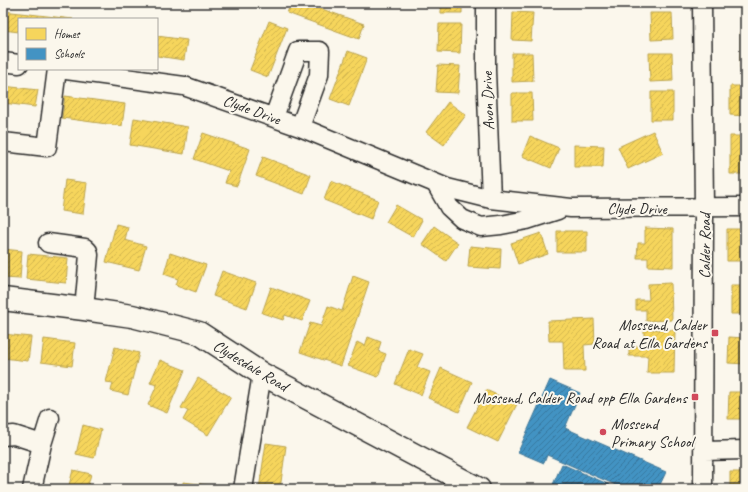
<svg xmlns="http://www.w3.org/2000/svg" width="748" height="492" font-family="Caveat,sans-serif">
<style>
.homes{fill:url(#homes-hatch);stroke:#b9a24d}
.schools{fill:url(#schools-hatch);stroke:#3c7495}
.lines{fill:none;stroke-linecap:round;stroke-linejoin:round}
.minor-casing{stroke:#2b2b2b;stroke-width:21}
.major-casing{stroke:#2b2b2b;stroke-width:25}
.minor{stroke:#fbf7ec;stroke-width:18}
.major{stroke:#fbf7ec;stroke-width:22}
.poi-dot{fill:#d1495b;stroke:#fbf7ec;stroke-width:1.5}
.labels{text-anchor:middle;stroke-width:4;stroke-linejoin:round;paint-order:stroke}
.street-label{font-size:16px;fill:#2b2b2b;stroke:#fbf7ec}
.poi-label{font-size:16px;fill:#2b2b2b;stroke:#fbf7ec;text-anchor:end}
</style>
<defs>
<pattern id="homes-hatch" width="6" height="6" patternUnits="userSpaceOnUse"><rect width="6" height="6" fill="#f6d55c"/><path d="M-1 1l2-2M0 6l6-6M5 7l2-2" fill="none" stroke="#d3b750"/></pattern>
<pattern id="schools-hatch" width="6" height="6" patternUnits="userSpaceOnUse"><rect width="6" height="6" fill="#4393c3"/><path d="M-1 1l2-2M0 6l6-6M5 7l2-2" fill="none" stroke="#38789f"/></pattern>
</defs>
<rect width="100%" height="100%" fill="#fbf7ec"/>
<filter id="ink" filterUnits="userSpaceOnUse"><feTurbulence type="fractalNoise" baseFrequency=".025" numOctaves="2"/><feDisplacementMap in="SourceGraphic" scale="8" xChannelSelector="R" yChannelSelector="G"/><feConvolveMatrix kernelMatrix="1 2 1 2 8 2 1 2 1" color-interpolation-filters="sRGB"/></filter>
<g filter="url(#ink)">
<path class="homes" d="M291 3H305L364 24 359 39 287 13Z
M441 3H462V13H441Z
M732 3H745V5L732 6Z
M3 11 73 19H19V32L3 30Z
M513 12 533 13 531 41 512 40Z
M650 13H672L673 39 651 40Z
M269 21 287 28 268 77 250 70Z
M439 24H461L460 53 438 52Z
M741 25H745V69H740Z
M157 36 187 40 184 60 157 56Z
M348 51 367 58 349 106 330 99Z
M512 53H532L533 81 512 82Z
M649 53H672L673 81 650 82Z
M438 65 460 66 458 93 436 92Z
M3 86 38 90 35 107 3 103Z
M730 86H745V116L730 115Z
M651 92H673V120H651Z
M512 93H532L533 121H512Z
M65 96 125 104 122 126 62 118Z
M448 102 466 115 444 145 426 132Z
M134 118 188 127 184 154 130 145Z
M653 131 663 153 628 169 618 147Z
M203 133 250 149 237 186 225 183 229 171 194 159Z
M530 136 559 148 551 168 522 156Z
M730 136H745V174H730Z
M574 145 604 146 603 167H574Z
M263 157 311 175 304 194 256 176Z
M65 180 87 183 83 214 61 211Z
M331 181 378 200 371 219 324 200Z
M396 205 422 220 413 237 386 222Z
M116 224 128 227 125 240 146 246 139 270 106 262Z
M434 226 458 243 446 261 422 244Z
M645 228 673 229V267L648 266V258H637L638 243H645Z
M727 229H745V261H727Z
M557 231H587V252H557Z
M541 233 548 254 518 264 511 243Z
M470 246 501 249 500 269 468 267Z
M3 249 22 251 20 279 3 278Z
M170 253 206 265 196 292 176 285 178 279 164 274Z
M28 254 68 258 66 283 26 279Z
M222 271 256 283 247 308 213 296Z
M353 276 369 282 341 366 300 352 310 323 321 326 328 306 342 311Z
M671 283 672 320 646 321V310H636V300H649L648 284Z
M731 285H745V314H731Z
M271 287 310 301 302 321 285 315 283 320 262 313Z
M594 319 595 344 584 345 585 371H564L563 341H549L548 321Z
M644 329 675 330 674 373H647L648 356H629V346H644Z
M3 334 31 337 28 361 3 358Z
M368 337 381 342 378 351 386 354 378 377 348 366 357 342 365 346Z
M729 337 745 338V364L728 363Z
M44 339 75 343 72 366 41 362Z
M115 347 139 353 128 395 111 391 113 383 106 382Z
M409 349 423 354 417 367 430 372 421 395 395 384Z
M160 360 185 370 167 413 148 405 157 385 150 383Z
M441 368 472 382 459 412 428 398Z
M198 378 231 397 208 435 183 420 188 411 181 408Z
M486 390 517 404 498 442 467 427Z
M729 392H745V419H728Z
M83 425 101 430 94 458 76 454Z
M266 443 286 446 280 489H259Z
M73 470 91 474 87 489H68Z
M730 472H745V489H730Z
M183 482 215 486 214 489H183Z
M328 486 346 489H327Z"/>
<path class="schools" d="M550 380 580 393 565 428 666 472 658 489H625L547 455 544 463 518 452Z
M562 464 610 485 608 489H551Z"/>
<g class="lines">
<defs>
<path id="minor" d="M486 3V70L491 199
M702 3 704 208 703 489
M3 62 19 64
M59 69 184 86 300 127 447 188 491 199 571 208 745 207
M274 117 298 51H320L319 75 300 127
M3 142 47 147 57 69
M436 184 449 207 462 219 481 227 501 225 527 220 558 210
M48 243 85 248 88 251 89 255 84 309
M3 436 14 435 42 444 32 489
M42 444 50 418
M704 451 745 450
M243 489 262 374"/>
<path id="major" d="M3 299 84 309 132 316 199 333 262 374 479 489"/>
</defs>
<use href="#minor" class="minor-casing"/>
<use href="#major" class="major-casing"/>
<use href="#minor" class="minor"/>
<use href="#major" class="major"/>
</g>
</g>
<g class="poi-dot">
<rect x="711" y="329" width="8" height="8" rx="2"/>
<rect x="691" y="393" width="8" height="8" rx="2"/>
<circle cx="603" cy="432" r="4"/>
</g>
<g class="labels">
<g class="street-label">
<text transform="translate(487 101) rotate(-92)" y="6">Avon Drive</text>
<text transform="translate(252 109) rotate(20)" y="6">Clyde Drive</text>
<text x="637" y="214">Clyde Drive</text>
<text transform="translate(704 246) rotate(-90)" y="6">Calder Road</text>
<text transform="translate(251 365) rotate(31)" y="6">Clydesdale Road</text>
</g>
<g class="poi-label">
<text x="707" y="330">Mossend, Calder<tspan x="707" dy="18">Road at Ella Gardens</tspan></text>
<text x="687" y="403">Mossend, Calder Road opp Ella Gardens</text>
<text x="611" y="429" text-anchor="start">Mossend<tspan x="611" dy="18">Primary School</tspan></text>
</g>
</g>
<rect width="748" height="492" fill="none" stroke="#fbf7ec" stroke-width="16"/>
<rect x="8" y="8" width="732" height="476" fill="none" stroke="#2b2b2b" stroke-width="1.5" filter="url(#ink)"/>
<rect x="18" y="18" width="140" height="52" fill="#fbf7ec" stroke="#a8a59f"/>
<rect x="26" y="28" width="20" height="12" fill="#f6d55c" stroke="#a8a59f"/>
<text x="54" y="38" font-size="12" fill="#2b2b2b">Homes</text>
<rect x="26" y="48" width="20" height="12" fill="#4393c3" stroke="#a8a59f"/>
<text x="54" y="58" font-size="12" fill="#2b2b2b">Schools</text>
</svg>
